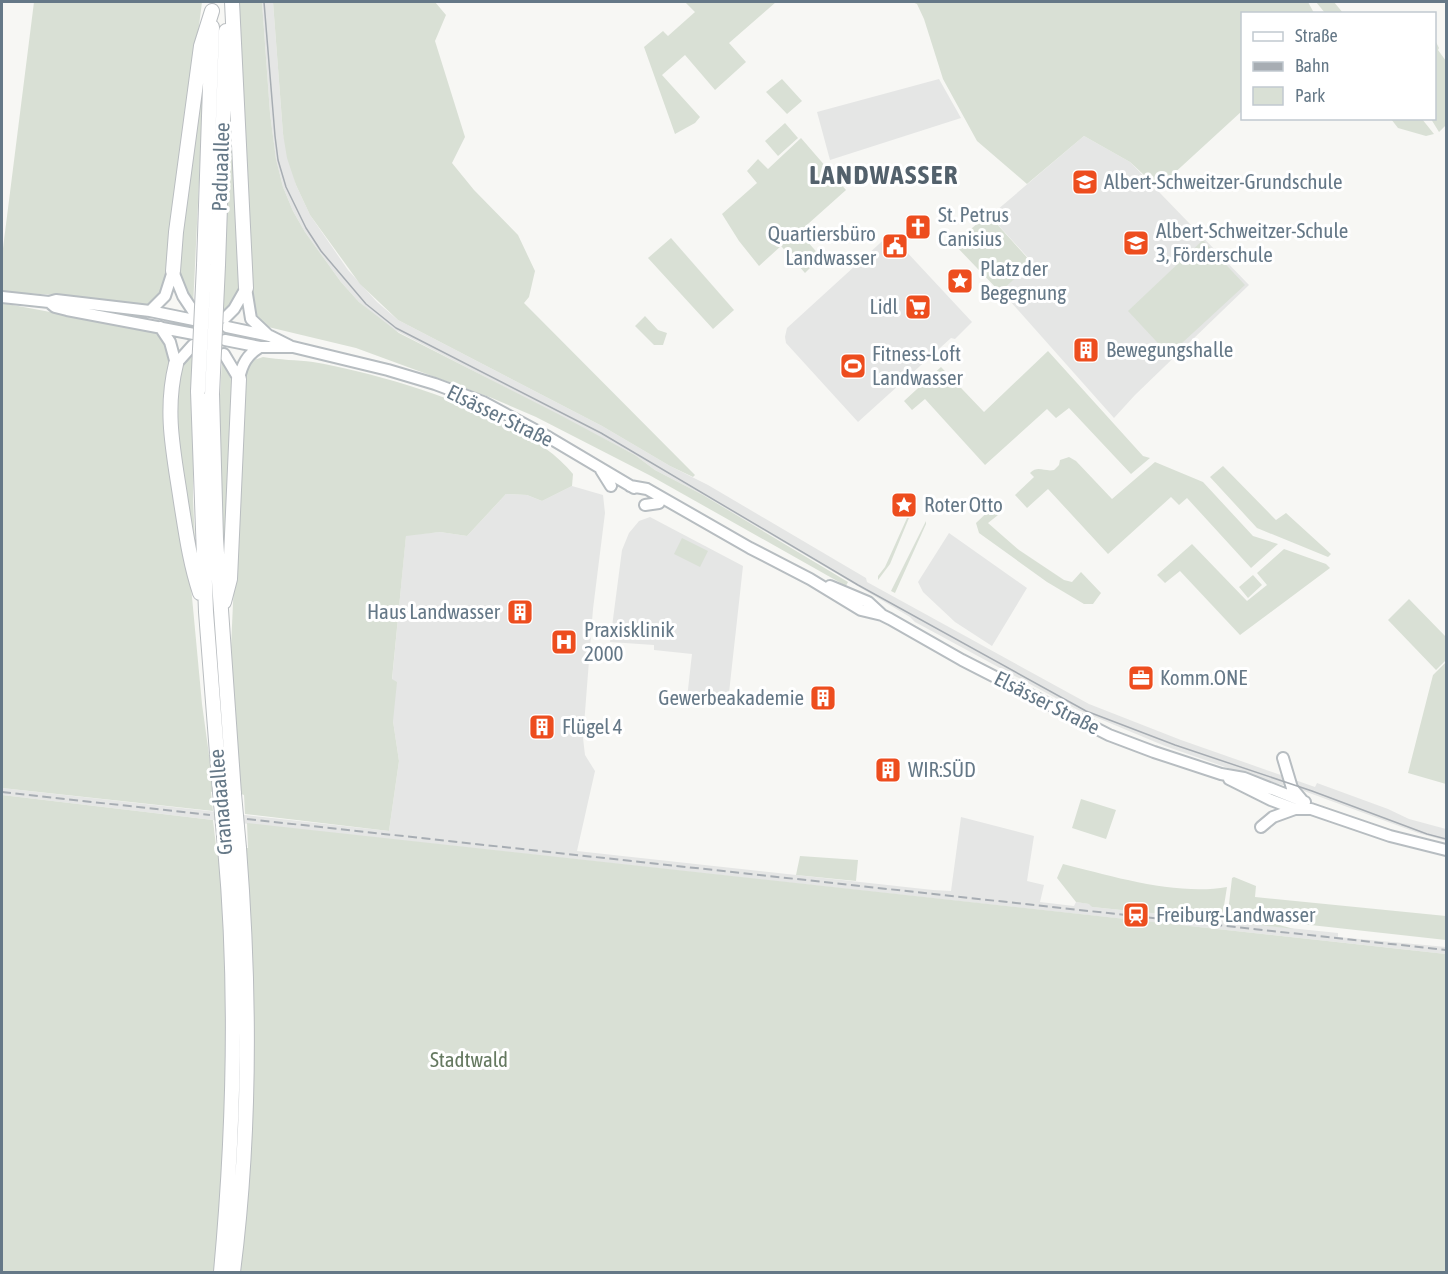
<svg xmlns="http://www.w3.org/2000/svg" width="1448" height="1274" font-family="'Asap Condensed',sans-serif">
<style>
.built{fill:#e5e6e5}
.green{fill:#d9e0d5}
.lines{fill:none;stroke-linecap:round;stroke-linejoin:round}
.secondary-casing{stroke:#b7bdc1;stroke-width:14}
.highway-casing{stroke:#b9bdc0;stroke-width:16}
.secondary{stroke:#fff;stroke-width:10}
.highway{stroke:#fff;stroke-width:14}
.tram{stroke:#a7adb3;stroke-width:1.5}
.rail{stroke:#a7adb3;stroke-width:2;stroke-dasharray:9 4.5;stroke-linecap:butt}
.highway-bridge-casing{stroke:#b9bdc0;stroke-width:16;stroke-linecap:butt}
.highway-bridge{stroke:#fff;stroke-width:14}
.labels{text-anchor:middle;stroke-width:6;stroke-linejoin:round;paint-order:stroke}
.street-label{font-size:21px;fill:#657887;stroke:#fff}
.poi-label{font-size:21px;fill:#657887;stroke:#fff;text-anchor:start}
.park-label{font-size:21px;fill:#657960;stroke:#fff}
.district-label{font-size:27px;font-weight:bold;letter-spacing:1.5px;fill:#53616c;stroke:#fff}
</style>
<rect width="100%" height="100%" fill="#f7f7f4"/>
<path class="built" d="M262 2H273L283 134 296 185 310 215 348 270 377 302 398 320 602 426 670 466 708 485 866 578 867 582 1089 704 1181 740 1315 787 1317 783 1388 809 1409 819 1446 829V841L1418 833 1304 791 1251 776 1165 746 1076 709 915 622 910 617 703 495 655 470 635 455 389 327 359 302 341 282 305 232 293 211 283 187 276 159 270 113Z
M939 79 961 118 830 160 817 112Z
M1084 136 1130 162 1249 285 1135 395 1114 418 1001 291 1032 262 990 216Z
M890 234 972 322 955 339 951 338 858 422 786 343 785 337 787 328Z
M572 486 603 495 605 513 593 609 583 738 585 755 595 771 577 851 933 890 951 891 961 817 1034 836 1027 881 1044 885 1040 902 1074 906 1076 902 1090 904 1092 907 1220 920 1221 912 1229 913 1232 922 1338 933V937L1446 947V954L213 820 2 795V788L389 831 399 761 393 721 392 680 406 535 440 532 467 536 506 494 527 495 542 501Z
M650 517 743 566 728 702 687 698 692 654 654 650V645L610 642 622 550 629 533 639 521Z
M949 533 1027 588 992 646 955 622 923 592 918 582Z"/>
<path class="green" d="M34 2H202L168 272 162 295 147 307 78 296 2 292V256Z
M237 2H262L270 113 276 159 283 187 293 211 305 232 341 282 359 302 399 333 558 414 635 455 655 470 703 495 848 582 846 586 651 476 536 417 492 398 356 348 264 326 253 313Z
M273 2H435L446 15 435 41 465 137 452 163 474 190 518 235 535 271 529 297 524 303 695 475 693 477 670 466 602 426 398 320 360 284 310 215 296 185 287 158 283 134Z
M685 2H776L729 43 746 62 715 90 685 55 662 75 700 117 695 123 675 134 644 47 663 31 668 36 695 12Z
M912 2H1308L1314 13 1242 14V111L1158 188 1130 162 1084 136 1027 184 977 141 943 79 924 19 917 4Z
M1316 2H1334L1343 13H1325Z
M1435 40 1439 48 1438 50 1446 61V125L1439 132 1431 119 1434 118Z
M205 57 193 307 181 284 177 263Z
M230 73 242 269C239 290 239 298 223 314Z
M782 79 802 101 787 114 766 92Z
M1391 119H1422L1434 134 1426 136 1398 128Z
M785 123 798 138 778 156 765 141Z
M801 138 846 190 799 232 821 257 805 273 781 246 759 266 739 241 722 214 757 183 747 171 758 159 768 169Z
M988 214 1032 263 1000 292 954 244Z
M671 238 734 310 713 329 648 258Z
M1203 240 1245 285 1169 355 1128 311Z
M2 303 152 331 162 337 169 351 202 704 214 791 211 792 213 811 2 788Z
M645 316 658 330 667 333 663 345H654L635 326Z
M1048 351 1143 456 1150 458 1131 474 1069 408 1056 418 1047 409 985 465 925 399 912 410 904 401 941 367 984 412Z
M193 352V499L196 563 173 413 181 365Z
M263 357C280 360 297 360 313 362 387 375 525 415 573 474L572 486 542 501 527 495 506 494 467 536 440 532 406 536 392 679 397 682 393 721 399 761 389 831 245 814 244 795 241 794 231 648 243 380 248 362Z
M222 360 234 386 225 582 217 434V395H220Z
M1069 457 1076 461 1112 499 1155 462 1203 482 1253 536 1278 544 1251 568 1187 498 1179 505 1171 497 1108 554 1048 489 1027 508 1015 495 1034 477 1030 473C1038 465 1044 472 1054 470L1059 465 1060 460Z
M1223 466 1276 520 1286 513 1331 554 1328 557 1257 528 1210 477Z
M996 504 1003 511 988 523 1019 550 1064 580 1072 582 1081 572 1101 593 1093 604H1084L1047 582 979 533 976 523Z
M907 518H909L890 564 878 580V576L885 567Z
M926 521V524L895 593 891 591Z
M682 538 708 551 700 567 674 554Z
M1192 544 1247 601 1267 585 1257 573 1284 549 1326 564 1330 568 1240 635 1180 571 1165 583 1157 575Z
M1253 575 1262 585 1248 598 1239 587Z
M208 580H211L228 793 225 792Z
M1409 599 1446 637V660L1436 670 1388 620Z
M1446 662V784L1408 773 1433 675Z
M2 795 213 820 216 846 248 848 247 823 1446 954V1272H2Z
M1081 799 1116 810 1106 839 1072 828Z
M800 856 858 860 856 881 796 875Z
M1063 864C1111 876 1177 896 1227 887L1223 912H1221L1220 920 1092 907 1089 904 1076 902 1057 878Z
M1234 877 1256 886 1255 897 1446 916V940L1257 919 1294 929 1232 922 1230 913 1228 912 1232 878Z"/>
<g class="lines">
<defs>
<path id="secondary" d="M173 271 183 296 195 314
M246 288 251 319 269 336
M2 297 49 302 56 300 150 311 194 320
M49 302 55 307 67 310 194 334
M150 311 165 296 173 271
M225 318 234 309 246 288
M160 327 170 342 176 364
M227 327 270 336 290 346
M225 340 260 347H293L388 370 435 384 483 402 548 437 634 488
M224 354 239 379
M176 364 193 345
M239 379C242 364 247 355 260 347
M601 470 611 486
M630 486 647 489 750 548 810 579 861 610 882 615 890 619 962 660 1109 735 1154 752 1221 774 1244 778 1305 802
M645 505 659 503
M830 586 868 602 881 614
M1283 758 1292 788 1302 800
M1229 779 1271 800 1295 809H1311L1390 836 1446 850
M1261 827 1273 817 1295 809"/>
<path id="highway" d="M232 2 246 288
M204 265 212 27
M218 265 226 31
M173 271 176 232 201 46 212 11
M176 364C164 412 174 454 181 502 186 533 190 563 200 593
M198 391 206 612 220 792
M212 394 216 539 234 794
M224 602 230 579 239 379
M221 1272C234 1131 238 989 225 847
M233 1272C251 1132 250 989 239 848"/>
</defs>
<use href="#secondary" class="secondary-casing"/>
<use href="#highway" class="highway-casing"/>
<use href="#secondary" class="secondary"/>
<use href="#highway" class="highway"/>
<path class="tram" d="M264 2 275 136 278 160 286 187 306 228 321 251 366 304 396 328 601 433 858 585 1086 711 1175 745 1312 791 1427 834 1446 839"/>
<path class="rail" d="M2 792 210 815
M247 819 1446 950"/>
<defs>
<path id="highway-bridge" d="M198 391 204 265
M212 394 218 265
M220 792 225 847
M234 794 239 848"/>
</defs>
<use href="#highway-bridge" class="highway-bridge-casing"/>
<use href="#highway-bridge" class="highway-bridge"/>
</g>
<defs>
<symbol id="school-square" viewBox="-11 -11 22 22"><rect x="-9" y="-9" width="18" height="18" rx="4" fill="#ed4d1e" stroke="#fff"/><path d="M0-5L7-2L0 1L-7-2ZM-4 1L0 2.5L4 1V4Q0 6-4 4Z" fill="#fff"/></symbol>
<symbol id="church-square" viewBox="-11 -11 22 22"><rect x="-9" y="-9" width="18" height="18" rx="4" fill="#ed4d1e" stroke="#fff"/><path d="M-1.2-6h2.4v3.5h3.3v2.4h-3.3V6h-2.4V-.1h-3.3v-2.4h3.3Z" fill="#fff"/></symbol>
<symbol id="civic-square" viewBox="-11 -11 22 22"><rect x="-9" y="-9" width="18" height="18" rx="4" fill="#ed4d1e" stroke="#fff"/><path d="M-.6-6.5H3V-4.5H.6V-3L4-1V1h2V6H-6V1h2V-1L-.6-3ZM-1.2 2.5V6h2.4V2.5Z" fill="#fff"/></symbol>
<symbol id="sight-square" viewBox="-11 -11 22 22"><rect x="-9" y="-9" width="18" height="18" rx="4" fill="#ed4d1e" stroke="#fff"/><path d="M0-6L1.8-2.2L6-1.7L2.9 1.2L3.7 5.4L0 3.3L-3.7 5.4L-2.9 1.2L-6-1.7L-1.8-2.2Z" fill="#fff"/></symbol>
<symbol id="supermarket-square" viewBox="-11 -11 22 22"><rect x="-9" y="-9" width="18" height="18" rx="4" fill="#ed4d1e" stroke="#fff"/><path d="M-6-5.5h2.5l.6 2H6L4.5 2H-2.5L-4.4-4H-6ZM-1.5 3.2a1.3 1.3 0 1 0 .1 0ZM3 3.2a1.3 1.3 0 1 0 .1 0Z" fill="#fff"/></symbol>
<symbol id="building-square" viewBox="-11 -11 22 22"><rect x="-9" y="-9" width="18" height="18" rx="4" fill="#ed4d1e" stroke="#fff"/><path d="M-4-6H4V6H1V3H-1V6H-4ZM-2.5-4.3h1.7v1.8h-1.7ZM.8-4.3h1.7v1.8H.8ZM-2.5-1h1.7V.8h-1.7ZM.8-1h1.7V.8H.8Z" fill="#fff"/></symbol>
<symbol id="stadium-square" viewBox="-11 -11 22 22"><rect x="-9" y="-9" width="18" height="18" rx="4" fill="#ed4d1e" stroke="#fff"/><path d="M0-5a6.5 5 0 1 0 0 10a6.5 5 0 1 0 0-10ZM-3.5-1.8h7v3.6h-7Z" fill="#fff"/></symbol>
<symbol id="hospital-square" viewBox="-11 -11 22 22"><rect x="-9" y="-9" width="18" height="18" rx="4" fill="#ed4d1e" stroke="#fff"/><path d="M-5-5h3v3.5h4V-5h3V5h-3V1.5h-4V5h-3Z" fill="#fff"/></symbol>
<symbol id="office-square" viewBox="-11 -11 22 22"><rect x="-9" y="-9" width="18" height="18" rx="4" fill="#ed4d1e" stroke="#fff"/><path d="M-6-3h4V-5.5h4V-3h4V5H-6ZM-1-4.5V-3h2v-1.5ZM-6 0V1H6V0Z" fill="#fff"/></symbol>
<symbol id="station-square" viewBox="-11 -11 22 22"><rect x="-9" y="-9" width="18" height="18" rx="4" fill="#ed4d1e" stroke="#fff"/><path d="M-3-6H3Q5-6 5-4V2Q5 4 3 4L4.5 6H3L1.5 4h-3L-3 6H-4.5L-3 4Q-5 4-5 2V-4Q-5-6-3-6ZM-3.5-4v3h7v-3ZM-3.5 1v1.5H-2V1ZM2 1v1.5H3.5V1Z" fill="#fff"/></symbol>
</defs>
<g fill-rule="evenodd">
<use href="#school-square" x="1070" y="167" width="30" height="30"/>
<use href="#church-square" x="903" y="212" width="30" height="30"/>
<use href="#school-square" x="1121" y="228" width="30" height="30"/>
<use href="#civic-square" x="880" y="231" width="30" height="30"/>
<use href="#sight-square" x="945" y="266" width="30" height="30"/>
<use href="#supermarket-square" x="903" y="292" width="30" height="30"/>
<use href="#building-square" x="1071" y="335" width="30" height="30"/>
<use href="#stadium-square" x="838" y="351" width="30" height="30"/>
<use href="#sight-square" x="889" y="490" width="30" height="30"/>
<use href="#building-square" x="505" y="597" width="30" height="30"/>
<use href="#hospital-square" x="549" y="627" width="30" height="30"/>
<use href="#office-square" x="1126" y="663" width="30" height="30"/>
<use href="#building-square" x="808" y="683" width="30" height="30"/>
<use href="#building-square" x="527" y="712" width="30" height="30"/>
<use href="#building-square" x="873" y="755" width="30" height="30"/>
<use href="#station-square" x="1121" y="900" width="30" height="30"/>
</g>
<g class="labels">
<g class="street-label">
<text transform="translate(221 167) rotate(-88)" y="7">Paduaallee</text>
<text transform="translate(500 416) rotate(26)" y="7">Elsässer Straße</text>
<text transform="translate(1047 703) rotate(27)" y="7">Elsässer Straße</text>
<text transform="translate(221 802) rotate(-95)" y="7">Granadaallee</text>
</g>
<g class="poi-label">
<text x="1104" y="189">Albert-Schweitzer-Grundschule</text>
<text x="938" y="222">St. Petrus<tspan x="938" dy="24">Canisius</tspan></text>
<text x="1156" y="238">Albert-Schweitzer-Schule<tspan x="1156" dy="24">3, Förderschule</tspan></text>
<text x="876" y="241" text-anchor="end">Quartiersbüro<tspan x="876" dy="24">Landwasser</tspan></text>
<text x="980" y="276">Platz der<tspan x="980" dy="24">Begegnung</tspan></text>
<text x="898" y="314" text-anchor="end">Lidl</text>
<text x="1106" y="357">Bewegungshalle</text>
<text x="872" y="361">Fitness-Loft<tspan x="872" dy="24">Landwasser</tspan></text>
<text x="924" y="512">Roter Otto</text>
<text x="500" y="619" text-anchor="end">Haus Landwasser</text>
<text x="584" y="637">Praxisklinik<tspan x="584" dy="24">2000</tspan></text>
<text x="1160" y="685">Komm.ONE</text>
<text x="804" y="705" text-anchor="end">Gewerbeakademie</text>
<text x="562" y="734">Flügel 4</text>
<text x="908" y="777">WIR:SÜD</text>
<text x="1156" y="922">Freiburg-Landwasser</text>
</g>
<g class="park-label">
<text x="469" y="1067">Stadtwald</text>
</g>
<g class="district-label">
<text x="884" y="184">LANDWASSER</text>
</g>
</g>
<rect width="1448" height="1274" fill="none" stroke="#657887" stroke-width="6"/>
<rect x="1241" y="12" width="195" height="108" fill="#ffffff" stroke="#c1c9cf" stroke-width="1.5"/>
<rect x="1253" y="32" width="30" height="9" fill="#ffffff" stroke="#c1c9cf" stroke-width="1.5"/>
<text x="1295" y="42" font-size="18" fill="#657887">Straße</text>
<rect x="1253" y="62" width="30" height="9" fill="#a7adb3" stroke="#c1c9cf" stroke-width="1.5"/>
<text x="1295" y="72" font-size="18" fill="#657887">Bahn</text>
<rect x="1253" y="87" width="30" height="18" fill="#d9e0d5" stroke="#c1c9cf" stroke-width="1.5"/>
<text x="1295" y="102" font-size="18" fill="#657887">Park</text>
</svg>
